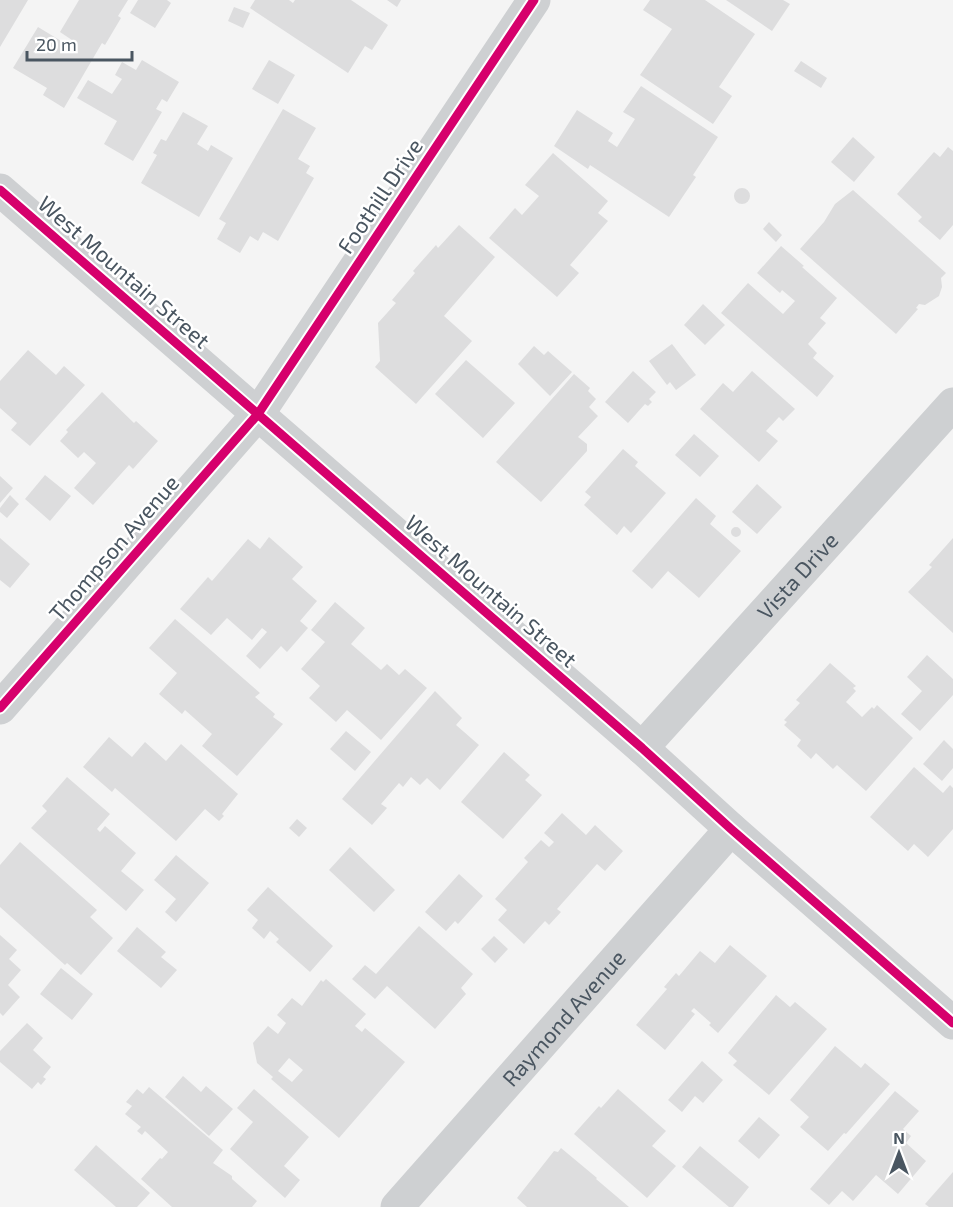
<svg xmlns="http://www.w3.org/2000/svg" width="953" height="1207" font-family="'Exo 2',sans-serif">
<style>
.building{fill:#ddddde;fill-rule:evenodd}
.lines{fill:none;stroke-linecap:round;stroke-linejoin:round}
.minor{stroke:#ced0d2;stroke-width:33}
.cycleway-casing{stroke:#fff;stroke-width:13}
.cycleway{stroke:#d6006c;stroke-width:9}
.labels{text-anchor:middle;stroke-width:5;stroke-linejoin:round;paint-order:stroke}
.street-label{font-size:22px;fill:#4a5661;stroke:#fff}
</style>
<rect width="100%" height="100%" fill="#f4f4f4"/>
<path class="building" d="M0 0H28L0 47Z
M79 0H128L118 16 121 18 105 45 102 43 64 108 43 95 47 88 13 68 38 27 71 47 75 42 60 32Z
M138 0H167L171 3 155 28 130 13Z
M255 0H289L293 3 295 0H351L388 25 372 50 365 46 348 73 250 8Z
M387 0H401L397 7Z
M650 0H705L755 34 719 87 732 96 713 124 640 75 672 29 643 10Z
M726 0H783L790 4 772 31Z
M234 7 250 13 243 28 228 21Z
M142 60 179 82 167 102 162 99 156 109 162 112 133 161 104 144 117 121 77 98 88 80 112 94 122 79 115 75 122 62 136 70Z
M269 60 295 75 278 104 252 89Z
M801 61 827 78 821 88 794 71Z
M641 86 718 137 693 175 696 177 669 217 590 165 588 169 554 146 577 110 613 133 608 141 617 147 635 119 623 112Z
M283 109 316 128 298 159 310 166 306 173 314 178 278 241 263 232 258 241 250 236 240 253 217 239 226 223 219 219Z
M183 112 208 126 197 144 208 151 211 145 233 158 199 217 141 183 157 155 153 153 161 139 166 141Z
M853 137 875 157 854 182 831 162Z
M948 147 953 151V225L940 240 918 221 922 217 897 194 934 152 940 157Z
M553 153 608 201 598 213 608 221 570 265 579 273 557 297 489 238 515 208 522 215 539 196 525 185Z
M734 196a8 8 0 1 1 16 0a8 8 0 1 1-16 0Z
M853 190 946 273 941 278 942 287 939 296 925 305 919 304 916 308 918 309 896 334 800 249 824 222 835 204Z
M769 222 782 235 776 242 763 229Z
M459 225 495 257 444 316 472 341 416 404 375 367 380 361 378 323 396 303 392 300 415 273 413 271 436 245 438 248Z
M781 246 804 266 802 267 837 298 820 318 826 323 808 344 817 353 813 358 834 376 817 397 721 313 748 283 783 314 795 301 782 290 780 293 757 273Z
M703 304 725 325 705 345 684 325Z
M672 344 696 375 676 390 670 382 667 385 649 361Z
M534 346 544 355 548 351 572 372 550 396 518 364Z
M28 350 56 375 64 366 85 385 30 446 11 430 17 423 0 408V381Z
M466 360 515 403 483 438 435 394Z
M633 371 656 392 649 399 652 402 648 406 645 404 628 423 605 402Z
M752 371 795 409 783 421 779 417 766 431 778 441 759 462 700 409 723 383 733 392Z
M574 374 590 388 588 391 596 399 589 407 598 416 578 437 587 444V451L541 502 496 462Z
M102 392 134 423 136 421 158 441 133 469 129 465 93 505 74 488 96 463 84 452 78 458 60 441 68 432 66 430Z
M694 434 719 456 700 477 675 455Z
M623 449 638 462 635 466 666 493 631 533 624 526 617 535 584 505 591 497 585 492Z
M45 475 71 496 50 521 25 499Z
M0 476 13 488 0 503Z
M757 484 782 507 757 534 732 512Z
M10 495 19 504 7 518 0 512V508Z
M696 498 716 516 710 524 741 551 699 598 668 571 652 589 632 571Z
M731 532a5 5 0 1 1 10 0a5 5 0 1 1-10 0Z
M269 537 303 567 292 579 317 601 300 621 308 628 287 652 281 646 260 669 246 656 267 632 262 628 252 640 227 618 211 635 180 609 208 577 212 581 248 539 260 549Z
M0 538 30 564 10 588 0 580Z
M953 538V633L908 592 932 567 929 565Z
M335 602 365 628 351 644 381 670 387 664 399 675 405 669 427 688 381 740 347 710 336 722 309 698 320 686 301 669 325 642 311 630Z
M175 619 260 693 255 697 275 714 273 717 283 724 237 776 202 746 212 734 185 710 182 714 159 694 177 673 149 648Z
M927 655 953 679V695L920 731 901 714 922 691 907 677Z
M830 663 856 686 853 688 856 691 846 702 862 717 872 707 874 709 877 705 913 738 866 791 837 765 833 769 816 753 811 759 797 746 801 740 784 725 787 722 784 720 800 703 796 700Z
M435 691 462 718 456 725 479 745 440 790 427 778 420 785 411 777 403 787 399 783 381 804 387 808 372 825 342 799Z
M346 731 371 752 355 771 330 749Z
M109 737 132 757 145 742 166 761 181 744 238 794 222 814 224 816 219 821 205 809 176 841 115 788 112 792 83 767Z
M944 740 953 749V768L942 781 923 764Z
M504 752 530 775 525 780 542 795 503 839 461 802Z
M914 767 943 793 950 785 953 788V829L928 857 914 844 908 851 870 817Z
M67 777 110 814 97 829 100 832 105 826 136 853 121 871 144 890 126 911 31 828 47 811 42 806Z
M562 813 586 835 595 825 623 851 605 871 597 864 557 909 561 912 549 925 545 921 524 944 498 920 507 910 495 899 528 862 524 858 541 840 549 847 554 842 544 833Z
M297 819 307 828 299 837 289 828Z
M20 842 97 910 90 917 113 938 81 975 67 963 65 965 0 907V865Z
M350 847 395 890 374 912 329 870Z
M176 855 209 883 176 922 165 912 176 899 154 880Z
M459 874 483 896 458 924 455 921 446 931 425 912Z
M268 887 333 946 310 972 276 942 279 939 270 931 264 939 252 928 258 920 247 910Z
M419 926 473 974 461 988 466 994 435 1029 387 986 375 999 352 979 365 965 376 974Z
M137 927 166 952 161 957 177 970 161 988 117 951Z
M0 935 17 950 9 959 21 970 8 985 20 997 3 1016 0 1013Z
M494 936 508 949 495 963 481 949Z
M730 945 767 976 718 1033 709 1025 711 1023 694 1008 691 1011 695 1014 665 1050 636 1025 667 989 664 987 676 973 679 976 700 951 715 963Z
M61 968 93 994 72 1020 40 994Z
M326 979 366 1014 355 1026 362 1032 365 1028 405 1062 339 1138 271 1079 273 1077 257 1063 253 1043 268 1026 278 1034 286 1023 277 1015 292 998 302 1006 321 980 323 982ZM289 1058 303 1070 292 1082 278 1071Z
M776 995 790 1007 795 1002 827 1029 769 1095 733 1065 737 1061 728 1053Z
M27 1023 43 1038 33 1050 51 1067 43 1077 46 1079 41 1085 38 1082 32 1089 0 1062V1051Z
M835 1046 861 1068 865 1063 890 1084 846 1134 844 1133 828 1151 800 1127 809 1117 790 1100Z
M702 1061 723 1080 703 1103 695 1096 682 1112 668 1100Z
M183 1076 201 1092 206 1086 233 1109 209 1136 165 1097Z
M149 1087 223 1150 213 1163 232 1176V1179L257 1201 252 1207H172L141 1179 160 1158 162 1159 168 1152 145 1131 142 1135 137 1131 141 1127 125 1114 132 1106 126 1102 137 1089 143 1094Z
M254 1089 309 1137 284 1166 300 1180 285 1198 230 1149 253 1122 237 1108Z
M618 1089 666 1131 652 1146 676 1166 647 1198 574 1134 599 1106 601 1108Z
M895 1091 919 1111 903 1129 911 1136 906 1143 926 1161 898 1194 876 1175 853 1201 842 1191 829 1205 810 1189Z
M759 1117 780 1135 759 1159 738 1141Z
M96 1145 150 1193 137 1207H116L74 1170Z
M700 1146 749 1187 733 1207H729L682 1167Z
M561 1148 597 1178 596 1179 629 1207H527L517 1198 554 1151 558 1152Z
M953 1172V1207H929L925 1204Z"/>
<g class="lines">
<g class="minor">
<path d="M0 190 642 748 731 829 953 1023"/>
<path d="M0 708 258 414 534 0"/>
<path id="s1" d="M642 748 953 404"/>
<path id="s2" d="M397 1207 731 829"/>
</g>
<defs>
<path id="cycleway" d="M0 190 642 748 731 829 953 1023
M0 708 258 414 534 0"/>
</defs>
<use href="#cycleway" class="cycleway-casing"/>
<use href="#cycleway" class="cycleway"/>
</g>
<g class="labels">
<g class="street-label">
<text transform="translate(380 196) rotate(-56)" y="8">Foothill Drive</text>
<text transform="translate(124 272) rotate(41)" y="8">West Mountain Street</text>
<text transform="translate(114 548) rotate(-49)" y="8">Thompson Avenue</text>
<text dy="8" stroke="none"><textPath href="#s1" startOffset="232">Vista Drive</textPath></text>
<text transform="translate(491 591) rotate(41)" y="8">West Mountain Street</text>
<text dy="8" stroke="none"><textPath href="#s2" startOffset="252">Raymond Avenue</textPath></text>
</g>
</g>
<g transform="translate(899 1153)" stroke="#ffffff" stroke-width="4.5" paint-order="stroke">
<path d="M0-4.5L10 22L0 15L-10 22Z" fill="#4a5661"/>
<text y="-9" font-size="16" font-weight="bold" text-anchor="middle" fill="#4a5661">N</text>
</g>
<path d="M27 51v9h105v-9" fill="none" stroke="#4a5661" stroke-width="3"/>
<text x="36" y="51" font-size="18" fill="#4a5661" stroke="#ffffff" stroke-width="4.5" paint-order="stroke">20 m</text>
</svg>
